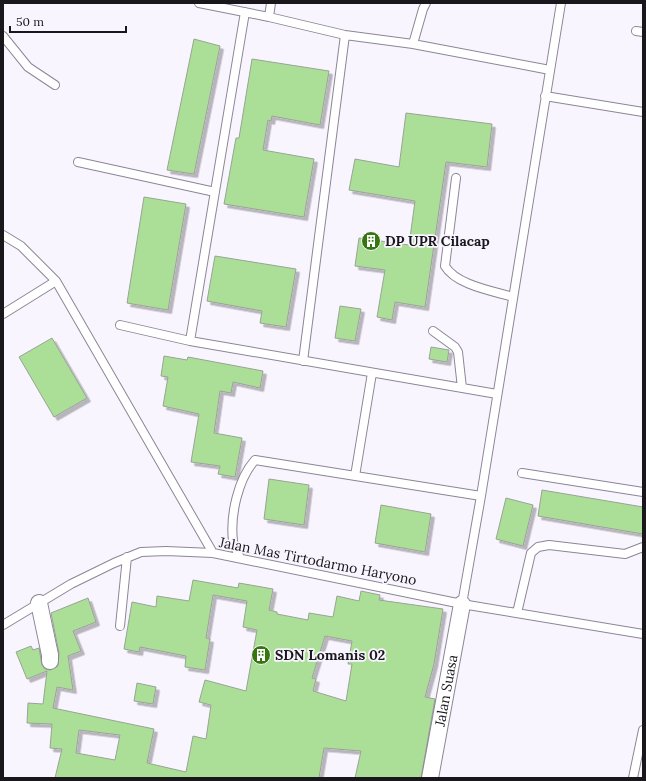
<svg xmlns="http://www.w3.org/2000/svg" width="646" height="781" font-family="Lora,serif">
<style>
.building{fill:#abdf97;stroke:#99a395;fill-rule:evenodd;filter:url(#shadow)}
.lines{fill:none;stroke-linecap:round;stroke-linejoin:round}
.service-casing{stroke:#8c8695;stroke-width:10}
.minor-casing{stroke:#8c8695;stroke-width:18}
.service{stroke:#fff;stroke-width:8}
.minor{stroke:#fff;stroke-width:16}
.labels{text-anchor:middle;stroke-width:3.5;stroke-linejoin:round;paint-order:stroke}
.poi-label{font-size:14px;font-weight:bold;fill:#19161c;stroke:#f9f5ff;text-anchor:start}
.street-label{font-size:14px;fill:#19161c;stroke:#f9f5ff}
</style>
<defs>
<filter id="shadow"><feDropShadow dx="3.5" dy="3.5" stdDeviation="0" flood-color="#0004"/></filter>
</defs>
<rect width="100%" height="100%" fill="#f9f5ff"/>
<path class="building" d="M194 39 220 46 194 174 167 170Z
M252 59 329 71 320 125 272 116 271 121 268 120 263 150 314 159 304 217 224 204 236 138H239Z
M406 113 492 124 487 167 446 162 425 307 395 302 392 320 377 317 385 270 355 266 359 238 409 245 415 201 349 190 355 159 399 167Z
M144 197 186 204 168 310 127 303Z
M215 256 296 269 286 327 260 323 262 311 207 301Z
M340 306 361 309 355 341 335 338Z
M52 338 87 398 54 417 19 357Z
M431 347 449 350 447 362 429 359Z
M164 356 187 360 188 357 263 371 260 388 233 382 231 393 220 391 214 433 242 438 235 477 218 474 220 466 191 462 199 414 163 406 168 377 161 376Z
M269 479 309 485 304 525 264 519Z
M542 490 643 507V534L538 516Z
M506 498 533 505 523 546 496 539Z
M381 505 431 514 425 552 375 543Z
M193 580 238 588 239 583 273 589 269 610 277 612V614L308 620 309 613 333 617 337 596 359 601 361 591 380 595 379 600 443 609 434 664 425 697 435 699 421 778H355L361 751 324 748 319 778H55L62 749 50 748 52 724 27 723 28 703 43 704 47 671 27 679 16 652 31 646 33 650 39 648 42 665 45 669 50 670 58 666 59 653 51 613 88 598 96 622 73 631 81 651 68 656 73 690 57 687 53 708 154 729 147 763 186 772 193 736 206 739 211 705 199 702 205 680 246 691 257 630 243 627 247 601 213 595 206 638 210 639 205 670 185 667 186 656 140 647 139 652 124 649 132 602 156 607 157 596 189 601ZM325 636 352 641 348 664H352L346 701 313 691 316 679 312 678ZM79 730 120 735 115 760 76 753Z
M137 683 156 687 153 704 134 701Z"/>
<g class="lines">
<defs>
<path id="service" d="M199 3 269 17 345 35 413 44 550 70
M245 12 190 341 497 394
M269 17 271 3
M636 31 643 32
M3 36 28 67 55 85
M413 44 423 9 426 3
M545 96 643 112
M78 162 215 192
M456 178 445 266C456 285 493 291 513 297
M3 235 21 246 56 281 213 553
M3 314 56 281
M120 325 190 341
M433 331 455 347 458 352 462 388
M303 361 345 35
M522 473 643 492
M355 476 372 373
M240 558C238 553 234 546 233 541 230 515 238 479 255 460L481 496
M462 604 481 496 561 3
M517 613 531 553 538 547 549 545 625 554 643 547
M3 625 71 584 114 563 141 552 166 551 213 553 462 604 643 634
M120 626 127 557
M633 778 643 730"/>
<g id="minor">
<path d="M39 603 50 655V661"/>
<path id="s1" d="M430 778 462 604"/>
</g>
</defs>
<use href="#service" class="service-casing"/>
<use href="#minor" class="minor-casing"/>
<use href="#service" class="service"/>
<use href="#minor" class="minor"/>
</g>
<defs>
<symbol id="building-disc" viewBox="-11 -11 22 22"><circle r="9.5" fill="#367510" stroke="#f9f5ff"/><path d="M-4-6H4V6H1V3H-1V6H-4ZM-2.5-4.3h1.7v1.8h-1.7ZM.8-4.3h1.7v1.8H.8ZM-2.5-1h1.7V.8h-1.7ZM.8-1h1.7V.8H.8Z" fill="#fff"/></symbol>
</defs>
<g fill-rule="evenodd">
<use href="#building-disc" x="360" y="230" width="22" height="22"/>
<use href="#building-disc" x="250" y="644" width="22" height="22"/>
</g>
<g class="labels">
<g class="poi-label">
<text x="385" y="246">DP UPR Cilacap</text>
<text x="275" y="660">SDN Lomanis 02</text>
</g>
<g class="street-label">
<text transform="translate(318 561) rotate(11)" y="5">Jalan Mas Tirtodarmo Haryono</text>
<text dy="5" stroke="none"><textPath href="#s1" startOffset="89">Jalan Suasa</textPath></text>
</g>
</g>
<rect width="646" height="781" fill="none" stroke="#19161c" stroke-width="8"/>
<path d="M10 26v6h116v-6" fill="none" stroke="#19161c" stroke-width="2"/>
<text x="16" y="26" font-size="12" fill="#19161c" stroke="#f9f5ff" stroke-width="3" paint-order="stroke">50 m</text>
</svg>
